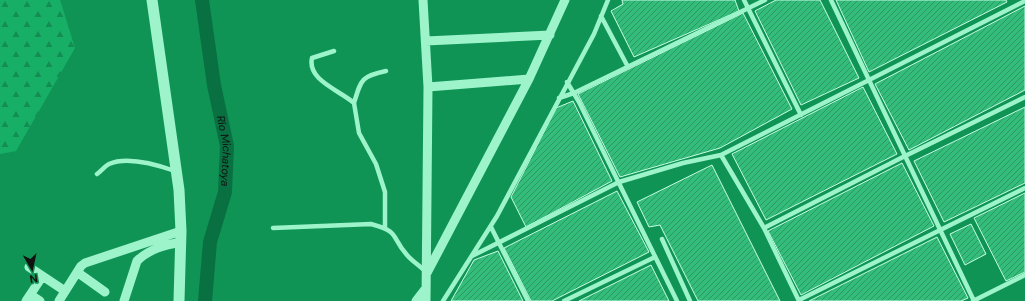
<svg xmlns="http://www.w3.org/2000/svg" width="1025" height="301" font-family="'DM Sans',sans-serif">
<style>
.forest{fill:url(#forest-firs)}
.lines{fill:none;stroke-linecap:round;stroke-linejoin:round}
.river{stroke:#097041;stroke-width:14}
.building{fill:url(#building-hatch);stroke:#c5fee2}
.service{stroke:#9df4ca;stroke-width:4.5}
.minor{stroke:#9df4ca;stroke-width:9}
.tertiary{stroke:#9df4ca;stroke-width:11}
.labels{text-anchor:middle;stroke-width:3;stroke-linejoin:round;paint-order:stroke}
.water-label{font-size:11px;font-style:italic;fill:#111;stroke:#109456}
</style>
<defs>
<pattern id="forest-firs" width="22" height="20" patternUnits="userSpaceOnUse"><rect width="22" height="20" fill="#17af66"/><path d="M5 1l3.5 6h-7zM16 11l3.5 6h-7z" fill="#138d53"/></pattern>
<pattern id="building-hatch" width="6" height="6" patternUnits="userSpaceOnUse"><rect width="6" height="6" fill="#34bc7b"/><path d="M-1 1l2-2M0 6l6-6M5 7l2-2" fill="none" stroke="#2b9763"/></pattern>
</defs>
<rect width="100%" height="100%" fill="#109456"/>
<path class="forest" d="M0 0H60L75 48 16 151 0 154Z"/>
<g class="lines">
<path class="river" id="s1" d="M202 0 214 85 227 146 225 192 210 242 205 301"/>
</g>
<path class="building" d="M622 0H735L739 11 634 57 611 11 623 4Z
M776 0H820L859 78 801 105 755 11Z
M836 0H1006L1007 2 869 72Z
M1025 6V90L909 150 875 84Z
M743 13 792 109 720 148 620 177 578 94Z
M863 87 897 154 766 220 732 154Z
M573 101 612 181 526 227 511 197 556 108Z
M1025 107V183L944 222 914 161Z
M902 163 934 226 801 295 768 231Z
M712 165 780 301H698L660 225 649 227 637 202Z
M617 191 649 252 552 301H531L504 248Z
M1025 193V272L1006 281 974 218Z
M971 224 986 254 965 265 950 234Z
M937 237 968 298 961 301H809Z
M498 251 523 301H451L474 260Z
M651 265 669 301H579Z"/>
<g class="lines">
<path class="service" d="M744 0 801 115
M831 0 974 301
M601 16 628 67
M334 51 312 58C307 80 339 90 354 103L359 133 376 164 385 192V228
M567 82 579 102 677 301
M559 98 574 93 765 0
M354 103C361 80 361 76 386 71
M97 174C101 171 105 166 109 164 127 156 158 165 175 171
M491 227 528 301
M273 228 371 224C401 232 390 236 407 255 412 261 420 266 426 272
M764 228 901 158 1025 97
M662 239 690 301
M472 256 619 182 683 163 721 155
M799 300 1025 188
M443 301 497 216 594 34 608 0
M564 301 655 257
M799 301 764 228 721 155 1025 1
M973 301 1025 275"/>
<path class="minor" d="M423 0 428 87 426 301
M426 41 550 35
M428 87 529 79
M29 267 65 291
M77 272 105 292
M427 273 529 79 565 0
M31 295 40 301
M26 301 42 277
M59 301 81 266 85 263 181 231
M124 301 137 261C149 249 165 245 181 242
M416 301 426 288"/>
<path class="tertiary" d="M152 0 179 190 181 231 179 301"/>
</g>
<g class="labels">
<g class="water-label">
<text dy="4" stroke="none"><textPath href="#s1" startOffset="153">Río Michatoya</textPath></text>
</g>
</g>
<g transform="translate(32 269) rotate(171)" stroke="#109456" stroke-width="3" paint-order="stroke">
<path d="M0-3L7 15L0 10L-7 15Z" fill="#111111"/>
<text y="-6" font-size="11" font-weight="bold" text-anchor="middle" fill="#111111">N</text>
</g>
</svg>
